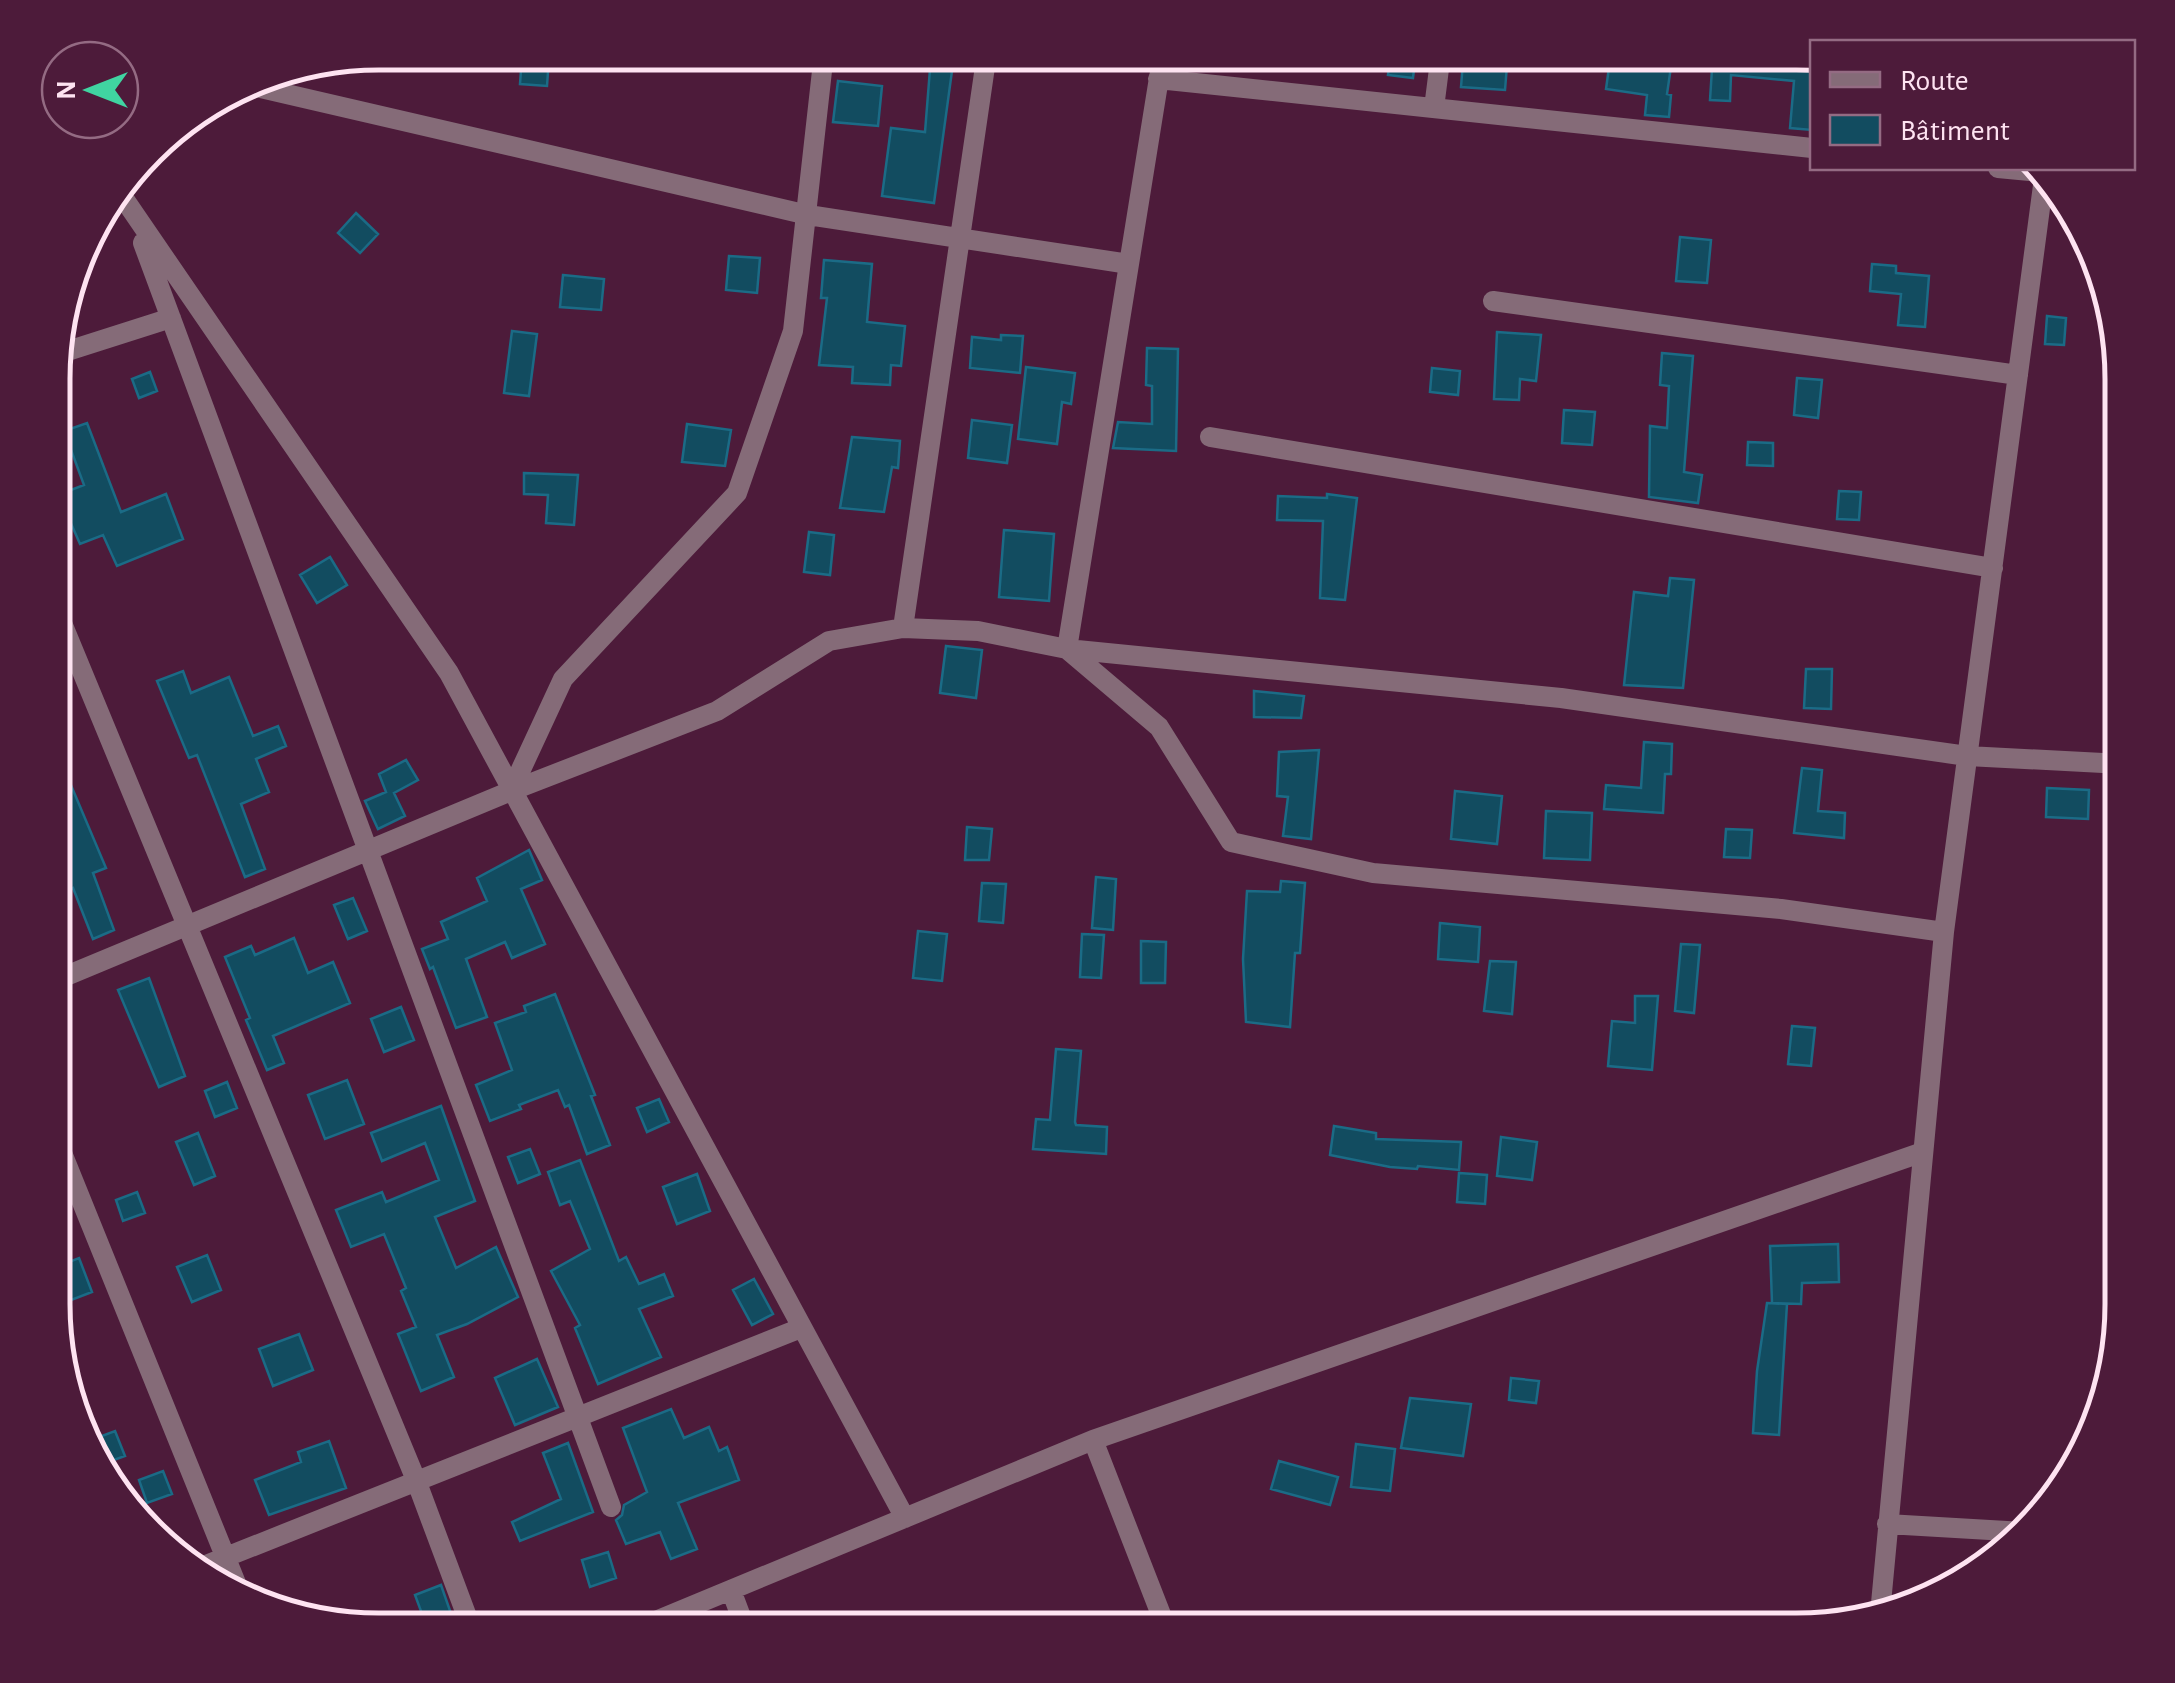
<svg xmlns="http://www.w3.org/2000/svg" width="2175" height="1683" font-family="'Alegreya Sans',sans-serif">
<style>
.building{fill:#124c60;stroke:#1b6b86;stroke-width:2.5}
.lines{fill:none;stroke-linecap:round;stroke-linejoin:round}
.minor{stroke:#856b78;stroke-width:20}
.rim{fill:none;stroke:#fee3f1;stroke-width:5}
</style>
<rect width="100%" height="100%" fill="#4d1b3a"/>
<path class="building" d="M1391 53H1416L1413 78 1388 75Z
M1469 53H1508L1505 90 1461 87 1463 62H1469Z
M1611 53H1673L1667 94 1671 95 1669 117 1645 115 1647 95 1606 89Z
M1713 53 1796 61V53H1812V130L1790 128 1794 81 1731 75 1730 101 1710 100Z
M522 56 549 58 547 86 520 84Z
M930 69 952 71 934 203 882 196 891 128 925 132Z
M838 81 882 86 878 126 833 122Z
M356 213 378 234 360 253 338 233Z
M1680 237 1711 240 1707 283 1676 281Z
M729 256 760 258 757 293 726 290Z
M824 260 872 264 867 322 905 326 901 366 891 365 890 385 852 383 853 367 819 365 827 298H821Z
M1872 264 1896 266V273L1929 276 1925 327 1898 325 1901 294 1870 291Z
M563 275 604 279 601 310 560 307Z
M2047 316 2066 318 2064 345 2045 344Z
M512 331 537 334 529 396 504 393Z
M1497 332 1541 335 1536 381 1520 379 1519 400 1494 399Z
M1001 335 1023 336 1020 373 970 368 972 337 1001 340Z
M1147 348 1178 349 1176 451 1113 448 1118 422 1152 424V386L1146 385Z
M1662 353 1693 356 1684 472 1702 475 1698 503 1649 497 1650 426 1667 428 1669 386 1660 385Z
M1026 367 1075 373 1071 404 1062 402 1057 444 1018 439Z
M1432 368 1460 371 1458 395 1430 392Z
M150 372 157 391 139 398 132 379Z
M1797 378 1822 380 1818 418 1794 415Z
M1564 410 1595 412 1592 445 1562 443Z
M972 420 1012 425 1007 463 968 458Z
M87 423 121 512 166 494 183 539 117 566 103 535 80 544 69 519 55 525V496L84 485 64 431Z
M687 424 731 430 725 466 682 462Z
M852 437 900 441 898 468 892 467 884 512 840 508Z
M1748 442 1773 443V466L1747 465Z
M524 473 578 475 574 525 546 523 548 495 524 494Z
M1839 491 1861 492 1859 520 1837 519Z
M1327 494 1357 498 1345 600 1320 598 1323 521 1277 520 1278 496 1327 498Z
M1004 530 1054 534 1049 601 999 597Z
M809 532 834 535 830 575 804 572Z
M330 557 347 585 317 603 300 575Z
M1670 578 1694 580 1683 688 1624 685 1634 592 1668 596Z
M946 646 982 650 976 698 940 693Z
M1806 669H1832L1831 709 1804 708Z
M183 671 191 693 229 677 253 736 278 726 286 746 256 759 269 792 241 804 265 869 245 877 197 755 189 758 157 681Z
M1254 691 1304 696 1301 718 1254 717Z
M1644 742 1672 744 1671 774H1665L1663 813 1604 809 1606 785 1641 788Z
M54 745 106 868 93 873 114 930 93 939 73 888 54 896Z
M1319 750 1311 839 1283 836 1288 797 1277 796 1279 752Z
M406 760 418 780 394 793 405 816 378 829 365 801 386 792 379 774Z
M1802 768 1822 770 1818 811 1845 813 1844 838 1794 833Z
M2047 788 2089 790 2088 819 2046 817Z
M1455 791 1502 796 1497 844 1451 839Z
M1546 811 1592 813 1590 860 1544 858Z
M967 827 992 829 989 860H965Z
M1726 829 1752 830 1750 858 1724 857Z
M529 850 542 880 521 889 545 944 512 958 505 942 466 959 487 1017 456 1028 433 967 430 969 422 949 448 939 441 922 487 901 477 878Z
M1096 877 1116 879 1113 930 1092 928Z
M1281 881 1305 883 1300 953H1295L1290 1027 1246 1022 1243 959 1247 891 1280 892Z
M982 883 1006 884 1003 923 979 921Z
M353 898 367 931 348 939 334 905Z
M1440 923 1480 927 1478 962 1438 959Z
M918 931 947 934 942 981 913 978Z
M1082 934 1104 935 1101 978 1080 977Z
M294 938 308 973 333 962 350 1003 273 1036 284 1063 267 1070 246 1020 250 1018 225 957 251 946 255 955Z
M1141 941 1166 942 1165 983H1141Z
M1681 944 1700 945 1694 1013 1675 1011Z
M1490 961 1516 962 1512 1014 1484 1011Z
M149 978 185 1076 159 1087 118 990Z
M555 994 595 1095 591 1096 610 1145 587 1154 569 1105 565 1107 558 1090 519 1105 521 1109 490 1121 476 1085 512 1070 495 1023 526 1012 524 1006Z
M1635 996H1658L1652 1070 1608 1066 1612 1021 1635 1023Z
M401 1007 414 1040 384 1052 371 1019Z
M1792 1026 1815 1028 1811 1066 1788 1064Z
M1056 1049 1081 1051 1075 1122 1076 1125 1107 1127 1106 1154 1033 1149 1036 1119 1050 1120Z
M347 1080 364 1124 325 1139 308 1095Z
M227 1082 237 1108 215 1117 205 1091Z
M659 1099 669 1122 647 1132 637 1108Z
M441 1106 475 1201 435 1217 456 1268 496 1247 518 1297 467 1324 437 1335 454 1377 421 1391 398 1334 416 1327 401 1291 406 1288 384 1234 351 1247 336 1210 382 1192 386 1202 439 1180 425 1143 382 1161 371 1133Z
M1334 1126 1376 1133V1139L1461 1142 1459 1170 1418 1166 1417 1169 1390 1167 1330 1155Z
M198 1133 215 1176 194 1185 176 1142Z
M1501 1137 1537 1142 1532 1180 1497 1176Z
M530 1149 540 1174 518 1183 508 1157Z
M580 1160 619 1261 626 1257 639 1284 664 1274 673 1296 639 1309 661 1357 598 1384 575 1328 580 1325 551 1271 590 1249 570 1201 560 1205 548 1172Z
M1459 1173 1487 1175 1485 1204 1457 1202Z
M697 1174 710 1211 677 1224 663 1187Z
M137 1192 145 1213 123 1221 116 1200Z
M1838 1244 1839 1282 1802 1283 1801 1304 1772 1303 1770 1246Z
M207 1255 221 1290 192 1302 177 1267Z
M79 1258 92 1292 53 1307V1268Z
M754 1279 773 1314 752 1325 733 1290Z
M1767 1303 1787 1304 1779 1435 1753 1433 1757 1371Z
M299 1334 313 1370 273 1386 259 1349Z
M537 1359 558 1407 515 1425 495 1378Z
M1511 1378 1539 1381 1536 1403 1509 1400Z
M1410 1398 1471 1404 1463 1456 1401 1448Z
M671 1409 684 1438 709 1427 719 1451 727 1447 739 1480 678 1503 697 1549 671 1559 660 1532 626 1544 616 1520 622 1515 624 1505 647 1492 623 1428Z
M115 1431 125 1456 100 1465 91 1440Z
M329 1441 346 1488 269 1515 255 1480 301 1462 298 1452Z
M568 1443 593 1512 520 1541 512 1522 561 1499 543 1453Z
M1356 1444 1395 1449 1390 1491 1351 1487Z
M1279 1461 1338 1477 1330 1505 1271 1489Z
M163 1471 172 1494 147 1503 139 1480Z
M608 1552 616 1578 590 1587 582 1560Z
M441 1585 455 1625 442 1630H428L415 1595Z"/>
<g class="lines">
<path class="minor" d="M1163 53 1067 649 1561 698 1967 756 2122 764
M1158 79 1812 148
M248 85 808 215 1129 264
M1434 108 1441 53
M1998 168 2039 172
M118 190 449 673 905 1518
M143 243 611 1507
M1493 301 2018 375
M55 355 171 318
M1210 437 1993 568
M55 606 416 1480 472 1630
M903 628 987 53
M511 791 563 679 737 493 793 331 824 53
M54 981 511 791 717 711 829 641 903 628 978 631 1067 649 1159 727 1231 842 1373 873 1781 909 1944 932
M54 1133 242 1598
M1093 1440 1167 1630
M1887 1524 2024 1532
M196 1569 801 1328
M731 1590 746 1630
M1880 1614 1944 932 2044 178
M634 1630 1093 1440 1923 1152"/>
</g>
<path d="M0 0H2175V1683H0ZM379 70H1796A309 309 0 0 1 2105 379V1304A309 309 0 0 1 1796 1613H379A309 309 0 0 1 70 1304V379A309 309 0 0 1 379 70Z" fill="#4d1b3a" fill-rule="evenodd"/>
<path class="rim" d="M379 70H1796A309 309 0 0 1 2105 379V1304A309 309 0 0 1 1796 1613H379A309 309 0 0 1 70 1304V379A309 309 0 0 1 379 70Z"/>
<rect x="1810" y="40" width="325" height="130" fill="#4d1b3a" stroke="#946b83" stroke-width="2.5"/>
<rect x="1830" y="72" width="50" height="15" fill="#856b78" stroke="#946b83" stroke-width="2.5"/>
<text x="1900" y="90" font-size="30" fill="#fee3f1">Route</text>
<rect x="1830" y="115" width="50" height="30" fill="#124c60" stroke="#946b83" stroke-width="2.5"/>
<text x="1900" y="140" font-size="30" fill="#fee3f1">Bâtiment</text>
<g transform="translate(90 90) rotate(270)"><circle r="48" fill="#4d1b3a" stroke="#946b83" stroke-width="2.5"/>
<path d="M0-8L18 38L0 25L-18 38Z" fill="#40d4a1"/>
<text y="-15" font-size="28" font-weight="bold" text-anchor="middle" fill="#fee3f1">N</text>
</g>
</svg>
